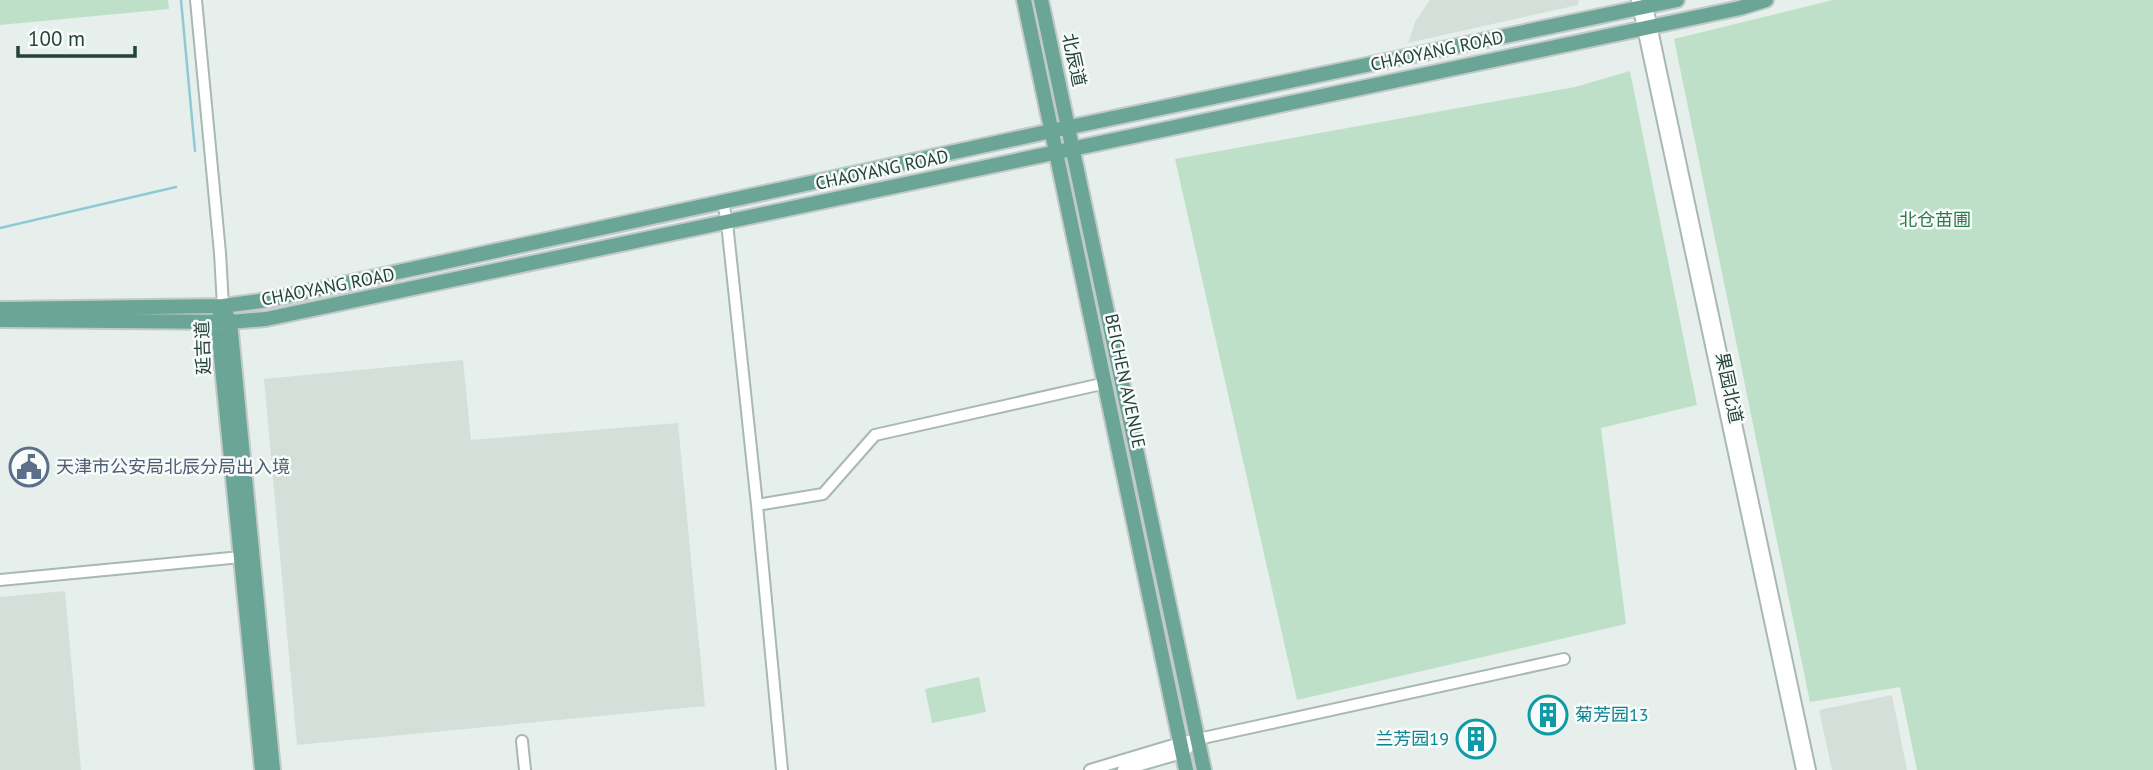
<svg xmlns="http://www.w3.org/2000/svg" width="2153" height="770" font-family="'PT Sans','Noto Sans SC',sans-serif">
<style>
.built{fill:#d4dfda}
.green{fill:#bfe0c8}
.lines{fill:none;stroke-linecap:round;stroke-linejoin:round}
.stream{stroke:#8ec9d4;stroke-width:2.5}
.minor-casing{stroke:#a8b8b2;stroke-width:14}
.major-casing{stroke:#c2cac8;stroke-width:18}
.minor{stroke:#fff;stroke-width:10}
.major{stroke:#6aa596;stroke-width:14}
.labels{text-anchor:middle;stroke-width:5;stroke-linejoin:round;paint-order:stroke}
.street-label{font-size:18px;fill:#24423a;stroke:#f7fbf9}
.park-label{font-size:18px;fill:#2d7a4b;stroke:#f7fbf9}
.service-label{font-size:18px;fill:#4e5e75;stroke:#f7fbf9;text-anchor:start}
.culture-label{font-size:18px;fill:#0d838f;stroke:#f7fbf9;text-anchor:start}
</style>
<rect width="100%" height="100%" fill="#e6efeb"/>
<path class="built" d="M1430 0H1579L1578 5 1408 43 1415 22Z
M463 360 471 440 678 423 705 706 297 745 264 379Z
M65 591 81 770H0V597Z
M1892 695 1907 770H1832L1819 710Z"/>
<path class="green" d="M0 0H168L169 9 0 25Z
M1833 0H2153V770H1917L1900 687 1810 702 1674 39Z
M1630 71 1697 405 1601 428 1626 624 1297 700 1175 159 1575 87Z
M979 677 986 712 932 723 925 689Z"/>
<g class="lines">
<path class="stream" d="M181 0 195 151
M0 228 176 187"/>
<defs>
<path id="minor" d="M196 0 220 253 223 306
M1637 0 1802 770
M1647 6 1810 770
M723 202 727 223 757 505 782 770
M757 505 823 494 875 435 1106 383
M0 580 241 557
M522 741 525 770
M1090 770 1180 743 1564 659
M1123 770 1182 753 1188 748"/>
<path id="major" d="M1024 0 1186 770
M1041 0 1204 770
M0 309 223 306 268 300 1051 131 1677 0
M220 315 218 322 221 357 262 770
M227 316 230 322 273 770
M0 320 230 322 266 319 1740 8 1766 0"/>
</defs>
<use href="#minor" class="minor-casing"/>
<use href="#major" class="major-casing"/>
<use href="#minor" class="minor"/>
<use href="#major" class="major"/>
</g>
<defs>
<symbol id="civic-ring" viewBox="-11 -11 22 22"><circle r="9.5" fill="#f7fbf9" stroke="#5c6f8a" stroke-width="1.5"/><path d="M-.6-6.5H3V-4.5H.6V-3L4-1V1h2V6H-6V1h2V-1L-.6-3ZM-1.2 2.5V6h2.4V2.5Z" fill="#5c6f8a"/></symbol>
<symbol id="building-ring" viewBox="-11 -11 22 22"><circle r="9.5" fill="#f7fbf9" stroke="#0f9aa8" stroke-width="1.5"/><path d="M-4-6H4V6H1V3H-1V6H-4ZM-2.5-4.3h1.7v1.8h-1.7ZM.8-4.3h1.7v1.8H.8ZM-2.5-1h1.7V.8h-1.7ZM.8-1h1.7V.8H.8Z" fill="#0f9aa8"/></symbol>
</defs>
<g fill-rule="evenodd">
<use href="#civic-ring" x="7" y="445" width="44" height="44"/>
<use href="#building-ring" x="1526" y="693" width="44" height="44"/>
<use href="#building-ring" x="1454" y="717" width="44" height="44"/>
</g>
<g class="labels">
<g class="street-label">
<text transform="translate(1437 51) rotate(-12)" y="6">CHAOYANG ROAD</text>
<text transform="translate(1074 60) rotate(78)" y="6">北辰道</text>
<text transform="translate(882 170) rotate(-12)" y="6">CHAOYANG ROAD</text>
<text transform="translate(328 287) rotate(-11)" y="6">CHAOYANG ROAD</text>
<text transform="translate(203 348) rotate(-92)" y="6">延吉道</text>
<text transform="translate(1125 381) rotate(78)" y="6">BEICHEN AVENUE</text>
<text transform="translate(1729 388) rotate(78)" y="6">果园北道</text>
</g>
<g class="park-label">
<text x="1935" y="226">北仓苗圃</text>
</g>
<g class="service-label">
<text x="56" y="473">天津市公安局北辰分局出入境</text>
</g>
<g class="culture-label">
<text x="1575" y="721">菊芳园13</text>
<text x="1449" y="745" text-anchor="end">兰芳园19</text>
</g>
</g>
<path d="M18 46v10h117v-10" fill="none" stroke="#24423a" stroke-width="3.5"/>
<text x="28" y="46" font-size="21" fill="#24423a" stroke="#f7fbf9" stroke-width="5" paint-order="stroke">100 m</text>
</svg>
